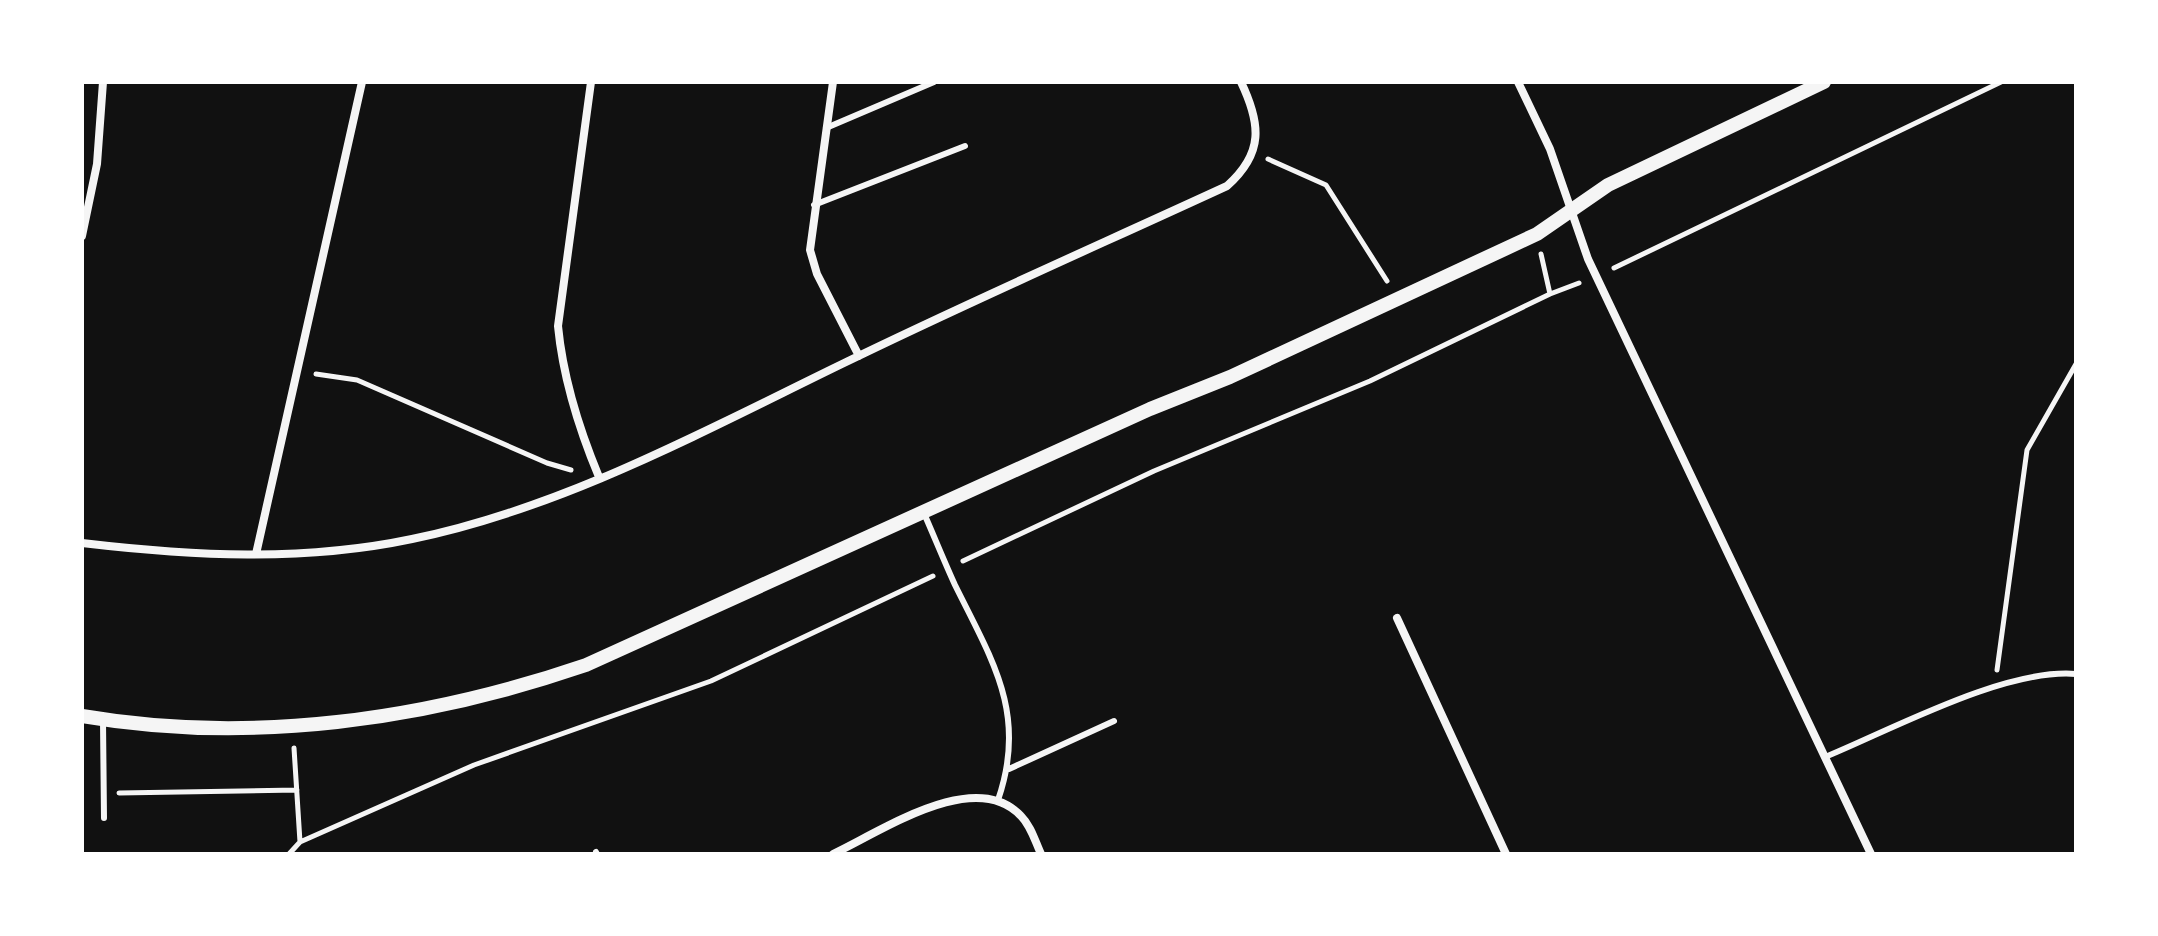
<svg xmlns="http://www.w3.org/2000/svg" width="2158" height="936" font-family="'Roboto Condensed',sans-serif">
<style>
.lines{fill:none;stroke-linecap:round;stroke-linejoin:round}
.path{stroke:#f5f5f5;stroke-width:5}
.service{stroke:#f5f5f5;stroke-width:6}
.minor{stroke:#f5f5f5;stroke-width:8}
.tertiary{stroke:#f5f5f5;stroke-width:14}
</style>
<rect width="100%" height="100%" fill="#111"/>
<g class="lines">
<path class="path" d="M1268 159 1326 185 1387 281
M1614 268 2001 82
M1550 294 1579 283
M316 374 357 380 547 463 571 470
M963 561 1154 471 1370 381 1550 294 1541 254
M1997 670 2027 450 2076 364
M119 793 297 790
M300 842 474 765 711 681 933 576
M289 854 300 842 294 748"/>
<path class="service" d="M826 128 934 82
M814 205 965 146
M923 511C934 536 944 561 955 585 992 660 1028 714 998 800
M103 721 104 818
M1825 757C1893 729 2005 668 2076 674
M1009 769 1114 721
M596 852 597 854"/>
<path class="minor" d="M591 82 558 326C563 378 579 429 599 477
M833 82 810 250 817 274 859 356
M1518 82 1550 149 1588 259 1871 854
M82 236 97 164 103 82
M82 543C192 556 303 562 412 539 563 508 704 431 842 364 969 302 1099 245 1227 186 1264 153 1261 124 1241 82
M256 554 362 82
M1397 618 1506 854
M833 854C882 831 975 767 1021 816 1031 826 1035 841 1041 854"/>
<path class="tertiary" d="M82 716C251 745 425 720 586 665L1150 409 1230 377 1537 234 1608 185 1824 82"/>
</g>
<rect width="2158" height="936" fill="none" stroke="#ffffff" stroke-width="168"/>
</svg>
